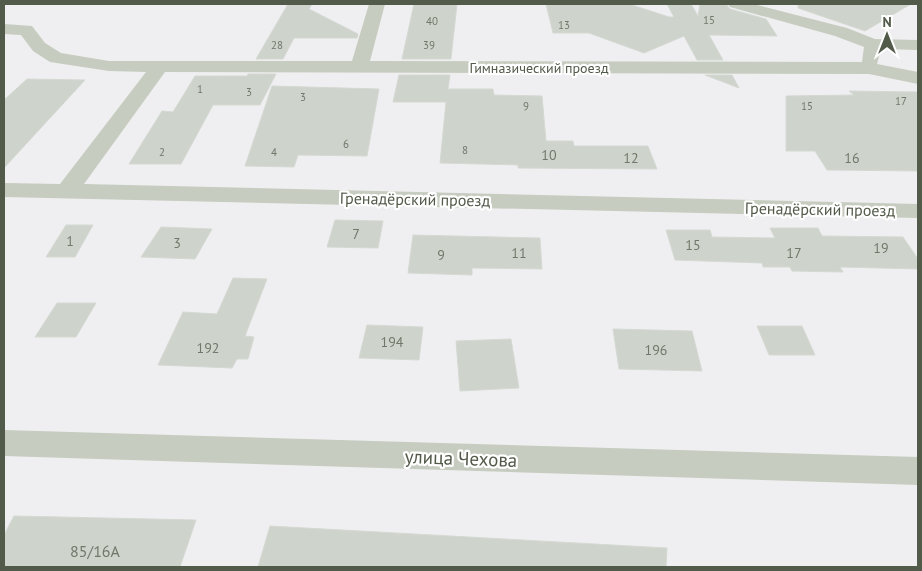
<svg xmlns="http://www.w3.org/2000/svg" width="922" height="571" font-family="'PT Sans',sans-serif">
<style>
.building{fill:#ced3cc;stroke:#d5d9d3}
.lines{fill:none;stroke-linecap:round;stroke-linejoin:round}
.minor{fill:#c6ccbf;fill-rule:evenodd}
.labels{text-anchor:middle;stroke-width:4.5;stroke-linejoin:round;paint-order:stroke}
.far-number-label{font-size:11px;fill:#71786a}
.far-street-label{font-size:14px;fill:#525a49;stroke:#fff}
.number-label{font-size:14px;fill:#71786a}
.street-label{font-size:16px;fill:#525a49;stroke:#fff}
.near-number-label{font-size:16px;fill:#71786a}
.near-street-label{font-size:19px;fill:#525a49;stroke:#fff}
</style>
<rect width="100%" height="100%" fill="#efeff1"/>
<path class="building" d="M288 4H312L309 9 358 34 357 38H294L283 59H256Z
M414 4H457L451 59H402Z
M546 4H629L669 17H674L667 4H691L698 16 700 4H726L730 9 766 19 777 36 709 35 723 60H697L684 36 644 53 589 33H553Z
M798 4H911L865 31 798 8Z
M248 74H276L260 105H213L181 164H129L162 111 173 112 195 76H247Z
M399 75H450L448 89H493L494 95 542 96 546 141H573L574 146H648L657 169 518 168V165L440 163 446 102H393Z
M732 75 739 88 705 75Z
M27 79 85 80 4 168V100Z
M272 86 379 89 367 156 298 155 294 167 245 166Z
M849 91 918 92V171L827 170 815 151H786V96L854 95Z
M335 220 383 221 378 248 327 247Z
M66 225H93L75 257H46Z
M161 227 212 229 195 259 141 257Z
M770 228H818L822 236 903 237 918 259V269L840 267 843 272 792 271 790 267H763L762 263 675 260 666 230H710L712 237 775 238Z
M413 235 540 238 542 269 472 268V275L408 273Z
M233 278 267 279 245 336 254 337 248 359H237L232 368 158 365 183 312 217 314Z
M57 303H96L76 337H35Z
M367 325 423 327 419 360 359 358Z
M757 326H802L815 355H769Z
M613 329 692 331 702 371 619 369Z
M511 339 519 388 460 391 456 341Z
M14 516 196 520 180 567H4V535Z
M270 526 667 548 666 567H258Z"/>
<g class="lines">
<path class="minor" d="M369 4H385L370 61 862 62 864 47 835 36 730 7 728 4H753L847 28 875 39 918 40V50L881 49 877 64 918 72V84L869 74 165 72 84 184 918 204V218L4 197V183L60 184 146 72 109 71 50 62 33 51 21 35 4 34V24L32 26 45 43 61 53 109 61H352Z
M4 430 918 457V485L4 456Z"/>
</g>
<g class="labels">
<g class="far-number-label">
<text x="709" y="24">15</text>
<text x="432" y="25">40</text>
<text x="564" y="29">13</text>
<text x="277" y="49">28</text>
<text x="429" y="49">39</text>
<text x="200" y="93">1</text>
<text x="249" y="96">3</text>
<text x="303" y="101">3</text>
<text x="901" y="105">17</text>
<text x="526" y="110">9</text>
<text x="807" y="110">15</text>
<text x="346" y="148">6</text>
<text x="465" y="154">8</text>
<text x="162" y="156">2</text>
<text x="274" y="156">4</text>
</g>
<g class="far-street-label">
<text x="539" y="73">Гимназический проезд</text>
</g>
<g class="number-label">
<text x="549" y="160">10</text>
<text x="631" y="163">12</text>
<text x="852" y="163">16</text>
<text x="356" y="239">7</text>
<text x="70" y="246">1</text>
<text x="177" y="248">3</text>
<text x="693" y="250">15</text>
<text x="881" y="253">19</text>
<text x="519" y="258">11</text>
<text x="794" y="258">17</text>
<text x="441" y="260">9</text>
<text x="392" y="347">194</text>
<text x="208" y="353">192</text>
<text x="656" y="355">196</text>
</g>
<g class="street-label">
<text transform="translate(415 199) rotate(1)" y="6">Гренадёрский проезд</text>
<text transform="translate(820 209) rotate(1)" y="6">Гренадёрский проезд</text>
</g>
<g class="near-number-label">
<text x="95" y="557">85/16А</text>
</g>
<g class="near-street-label">
<text transform="translate(461 458) rotate(2)" y="7">улица Чехова</text>
</g>
</g>
<rect width="922" height="571" fill="none" stroke="#525a49" stroke-width="10"/>
<g transform="translate(887 35)" stroke="#ffffff" stroke-width="4" paint-order="stroke">
<path d="M0-4L9 19L0 12L-9 19Z" fill="#525a49"/>
<text y="-8" font-size="14" font-weight="bold" text-anchor="middle" fill="#525a49">N</text>
</g>
</svg>
